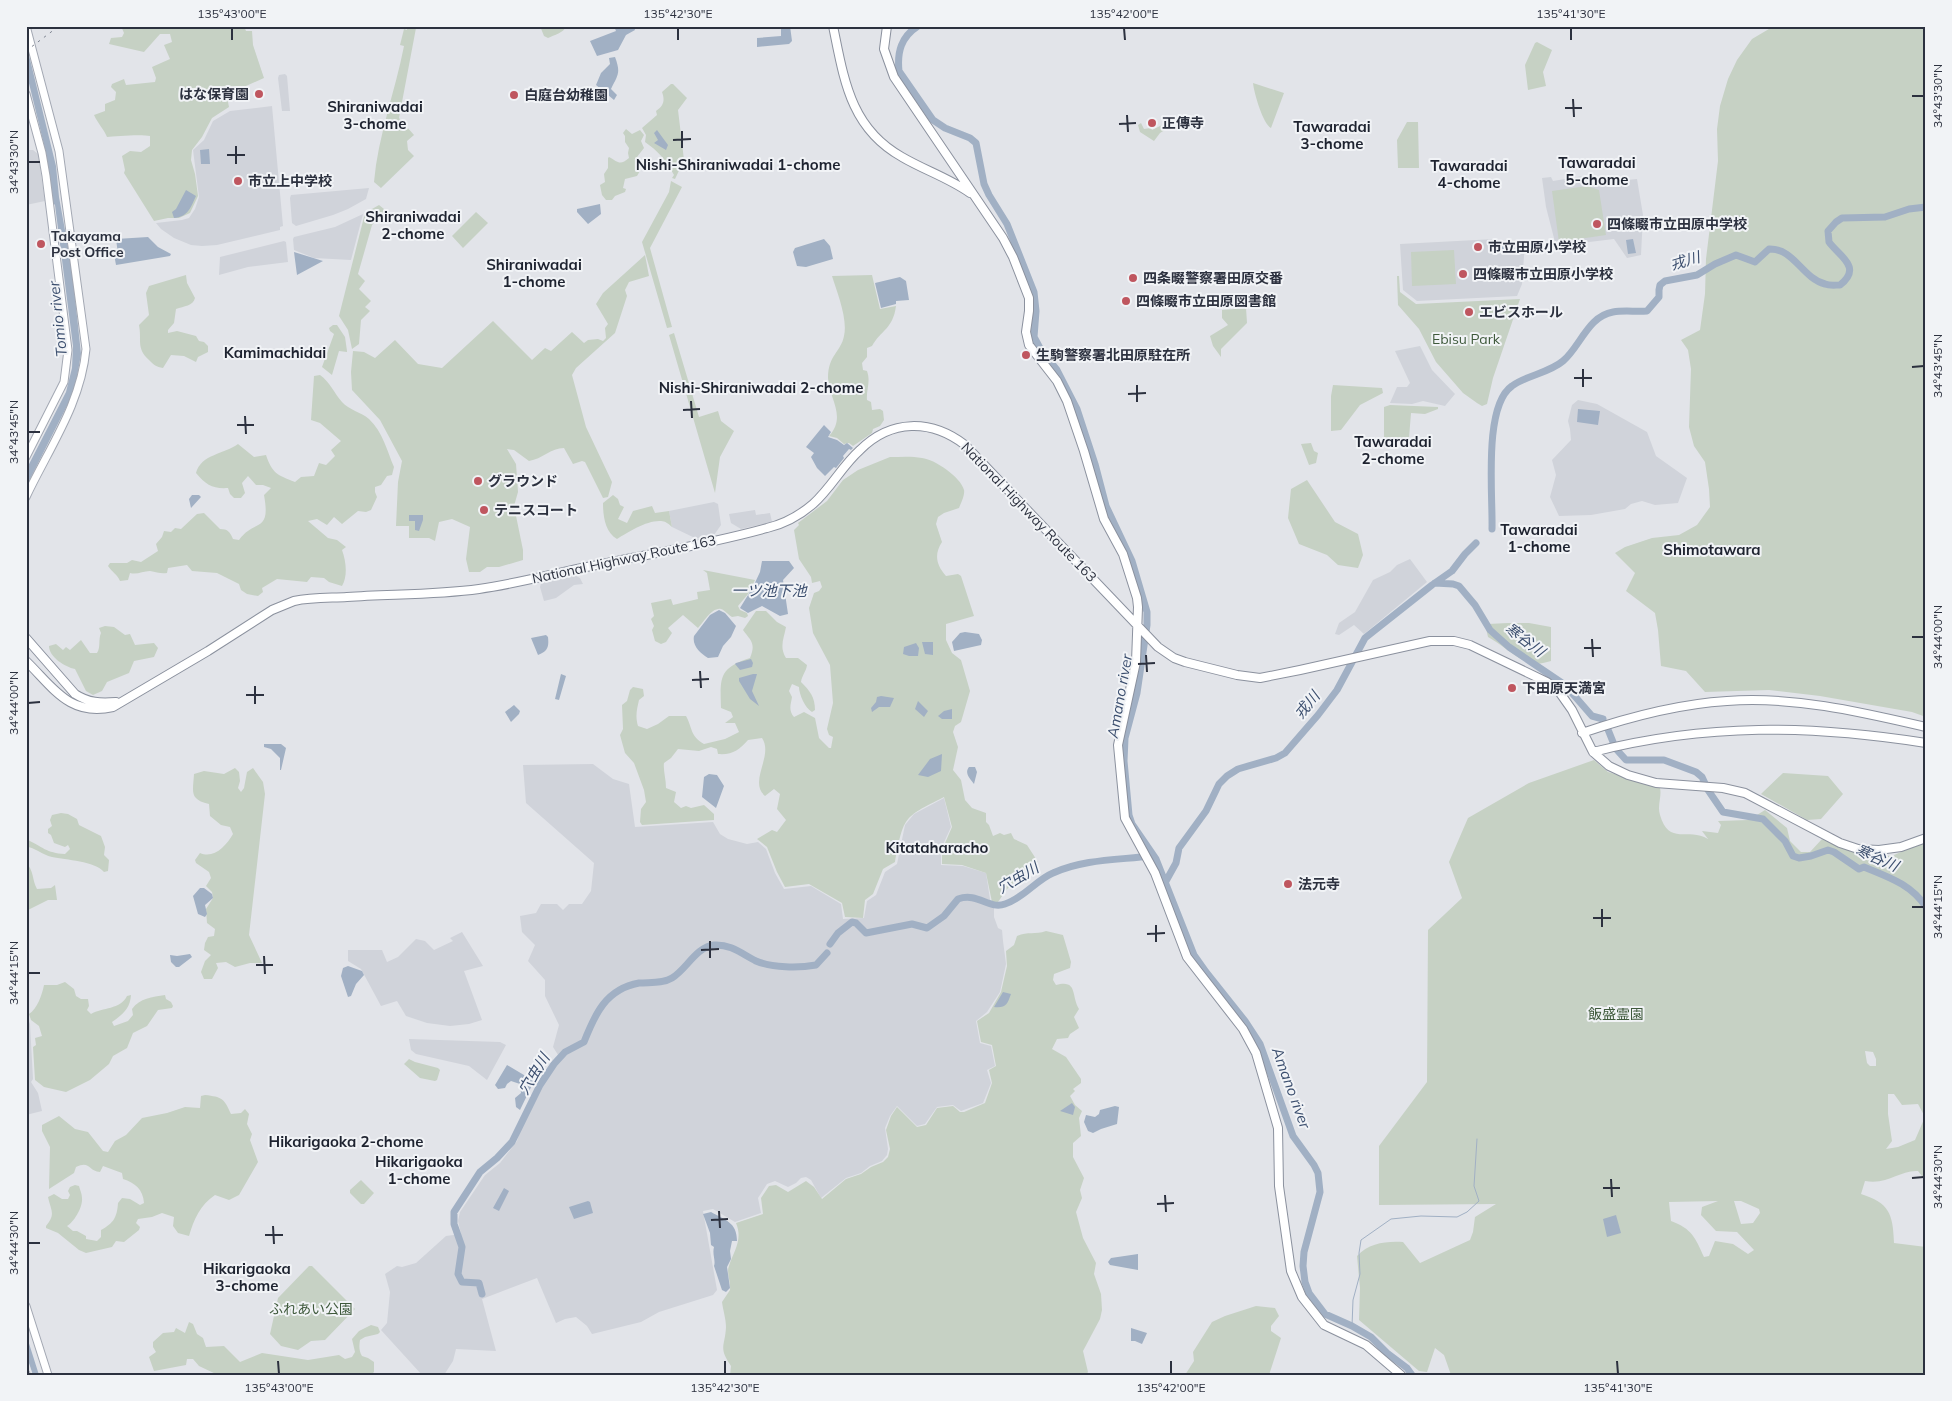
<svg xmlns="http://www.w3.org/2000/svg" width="1952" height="1401" font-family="Mulish,'Noto Sans JP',sans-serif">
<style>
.built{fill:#d0d3da}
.green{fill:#c6d1c4;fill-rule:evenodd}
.water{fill:#a1b0c4}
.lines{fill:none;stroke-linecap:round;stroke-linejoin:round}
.stream{stroke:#a1b0c4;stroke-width:1}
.river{stroke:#a1b0c4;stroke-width:7}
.primary-casing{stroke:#a3a8b3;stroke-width:9}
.trunk-casing{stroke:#8b919e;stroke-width:10}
.primary{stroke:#fff;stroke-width:7}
.trunk{stroke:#fff;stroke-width:8}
.rail{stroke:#7d8390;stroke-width:1;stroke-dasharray:2.5 5;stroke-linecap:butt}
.ticks{fill:none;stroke:#2c313f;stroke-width:2}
.poi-dot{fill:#bf565f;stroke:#f1f3f6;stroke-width:2}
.labels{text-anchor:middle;stroke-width:4;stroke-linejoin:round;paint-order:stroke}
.poi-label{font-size:14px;font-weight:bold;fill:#2c313f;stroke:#f1f3f6;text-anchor:start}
.park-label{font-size:14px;fill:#3e593b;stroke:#f1f3f6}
.street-label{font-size:14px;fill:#2c313f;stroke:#f1f3f6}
.neighbourhood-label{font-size:15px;font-weight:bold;fill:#1e2330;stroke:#f1f3f6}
.water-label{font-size:15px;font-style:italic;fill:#3b4e6e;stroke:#f1f3f6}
.neatline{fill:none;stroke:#2c313f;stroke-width:2}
.ticks-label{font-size:12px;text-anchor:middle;fill:#2c313f}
</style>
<rect width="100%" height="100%" fill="#e2e4e9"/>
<path class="built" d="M285 74 287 76 290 111H282L278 78 279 75Z
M272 106 283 226 280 227V230L217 245 202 246 191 245 174 238 161 229 156 223 182 220 189 218 195 209 199 197 193 150 204 140 213 121 230 111Z
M26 150H33L38 154 45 201 26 205Z
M1583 176 1608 182 1637 179 1643 215 1641 255 1627 258 1614 239 1556 246 1546 207 1542 178 1551 177 1553 181Z
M369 188 366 199 348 209 333 215 296 226 292 223 290 198 291 195Z
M363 214 351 260 314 258 294 250 293 239 294 237 335 227Z
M1495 239V242H1525L1522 284 1517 296 1417 301 1403 290 1400 244Z
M284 241 286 242 288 262 248 267 219 275 220 257Z
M1420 346 1432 370 1455 394 1445 406 1423 401 1412 404 1390 403 1397 387H1407L1410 383 1395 351Z
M1578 400 1597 404 1647 432 1656 456 1687 478 1678 503 1655 505 1642 501 1631 504 1625 509 1591 515 1559 516 1550 497 1556 475 1552 460 1571 440 1570 429 1568 421 1572 405Z
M714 502 718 504 721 525 714 535 697 539 672 527 669 511Z
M755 510 756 515 770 513 772 522 741 529 731 523 729 514Z
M1410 559 1427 582 1364 634 1354 625 1339 635 1335 634 1339 623 1355 612 1373 580 1390 572 1397 565Z
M574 575 580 578 583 584 574 585 556 598 544 601 540 587 542 580Z
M593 764 613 779 629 784 635 827 713 822 720 834 728 839 747 844 758 842 766 849 775 873 784 889 811 886 841 904 843 919 864 918 867 901 876 895 885 872 897 864 905 825 914 814 944 798 951 827 941 849V865L963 866 986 873 991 906H994V917L998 928 1002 930 1003 941 1006 964 1000 992 987 1012 976 1021 980 1043 991 1046 995 1066 987 1070 991 1083 983 1103 961 1111 953 1105 937 1107 925 1124 917 1126 897 1106 890 1116 885 1128 888 1149 887 1155 882 1161 870 1166 861 1173 846 1178 821 1198 811 1180 806 1177 801 1178 796 1183 788 1187 775 1181 767 1184 758 1198 761 1213 735 1222 713 1209 703 1211 717 1290 713 1295 659 1312 641 1322 592 1334 587 1326 576 1317 565 1319 556 1323 537 1278 482 1299 496 1351 456 1349 453 1361 444 1375H422L381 1330 387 1323 390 1292 385 1274 397 1266 402 1267 416 1263 446 1236 461 1234 458 1221 460 1212 485 1175 500 1163 517 1141 527 1110 534 1101 542 1083 560 1058 553 1047 559 1025 545 996V980L528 961 535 945 522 932 520 916 536 913 541 904H557L563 910 569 904H582L591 891 594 863 526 803 523 765Z
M462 932 483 966 464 971 482 1020 469 1024 450 1026 427 1023 406 1016 397 1001 381 1006 361 969 348 961V950H382L387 962 398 957 416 939 425 941 434 950 453 941 450 938Z
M26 1013 30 1024 33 1079 31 1082 38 1093 42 1111 26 1115Z
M409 1039 500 1042 506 1045 487 1080 469 1066 416 1054 411 1050Z"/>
<path class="green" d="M121 26H244L246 31H252L253 45 264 78 237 90 235 96 228 102 229 107 212 118 202 137 192 150 191 160 195 174 198 196 190 213 179 218H168L154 221 124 173 125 170 122 156 130 151 141 152 150 146V136C142 134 115 136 107 137 104 129 98 124 94 115L105 111V104L115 100 116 92 111 87 112 84 124 79 126 85 155 82 156 78 152 67 170 59 164 45 172 42 170 34H160L144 52 109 44 111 38 122 37 124 33Z
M407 26H419V28H416L399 118 414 135 407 141 408 150 414 156 381 188 374 182C378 136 395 92 404 46L400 45 404 29 407 30Z
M540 26H566C564 33 554 35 548 38L544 36Z
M1774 26H1926V717L1912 712 1820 696 1769 690 1705 692 1686 671 1661 666 1658 630 1655 613 1626 591 1635 573 1615 553 1625 547 1652 538 1679 535 1697 525 1710 507 1709 489 1705 462 1694 446 1689 427 1691 369 1688 350 1681 340 1700 330 1705 294 1706 259 1718 161 1717 129 1720 106 1728 79 1737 60 1752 39Z
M1537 42 1552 50 1543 72 1546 86 1528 90 1525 65 1535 43Z
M1253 83 1284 93 1271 128C1263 124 1254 93 1253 83Z
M671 84H673L687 98 678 110 684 160 675 179 672 178 674 175C666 160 658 151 645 142L646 135 642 128 657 115 656 111C664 106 665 100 662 92Z
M1407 122H1418L1419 168H1398L1397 140Z
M1141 123 1144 129 1151 128 1152 130 1164 124 1168 128 1160 133 1154 141 1140 132 1138 125Z
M626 129 632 134 640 130 644 135 641 141 644 148 637 157 641 169 637 176 625 179 623 188 626 189 625 192 615 196 612 200H606L602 195 600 185 605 182 604 174 608 168V158L609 157C618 162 620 166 629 158L628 153 629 148 625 142V136L623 133Z
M671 181 682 187 650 248 672 327 667 328 642 242 669 192Z
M1587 186 1599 190 1606 235 1559 242 1552 191Z
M379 205 384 209V213L372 225 358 274 365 281 359 289 371 301 365 307 370 311 361 320 359 344 352 349 348 330 339 316 365 213Z
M476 212 488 223 463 248 452 236Z
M1454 250 1456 284 1412 286 1411 252Z
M645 255 649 276 629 282 625 290 627 296 615 333 576 368 572 375 586 427 612 482 608 497 603 498 585 462 582 461 573 464 564 448C551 448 542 459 529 461L514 450 507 449 516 464 518 492 514 506 523 550V560L499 567H487L480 572H469L466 559 470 527 452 519 439 522 435 541 429 538H409V526H396L398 482 402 461 380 420 352 390 351 372 353 351 364 352 375 358 395 340 418 364 442 368 493 321 532 360 545 348 551 351 572 332 584 343 588 340 598 339 603 341 606 338 605 328 608 324 596 304 603 293Z
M186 275 187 283 195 298C193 306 184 306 176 309L174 323 168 330V333L177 331 196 336 199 341 204 342 208 346V352L198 357 196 362 184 356 171 355 163 368C156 367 154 365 149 360 136 348 142 341 139 325L149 315 146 293 149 286Z
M872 275 880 309 896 306C893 329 881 330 872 346L867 348V357L862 363 863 370 867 371C871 382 866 390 867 400L871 402 872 410 880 409 883 411 884 420 880 426 873 429 872 433 853 446 849 443 844 444 837 438 829 436C847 416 829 399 828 378 828 355 841 352 844 336 848 319 837 292 832 276Z
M1397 276H1399L1400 292 1416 304 1520 299 1493 378 1487 404 1482 406 1477 403 1463 393 1436 362 1419 329 1398 305Z
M1246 308 1247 323 1221 349V357L1213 346 1210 336 1228 325 1222 318V310Z
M333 325H337L345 337 347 351V352L339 351 332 375 322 367 334 334 330 331 329 328Z
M674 333 699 417 718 411 721 421 734 431 720 457 715 493 669 335Z
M320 375C330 382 334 393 342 402 349 410 361 412 369 419 383 432 387 451 394 467L392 475 387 476 381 485 375 487V492L377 497 371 510 366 512 358 511 342 524 334 517 327 525 317 519 308 521 328 538 337 540 346 547 342 550C346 561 348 576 342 586L329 582 324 578 311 577 307 582 277 579 262 588 263 592 258 596 247 594 241 590 239 584 217 573 192 571 187 565 168 568 167 573C160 574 157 572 150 571 143 571 137 575 130 573L128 580 120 581C117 574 112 572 108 566L110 563H127L132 560 141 562 158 551 156 544 162 537 164 531 171 532 175 528 181 529 197 514 204 513 220 529C228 529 230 532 233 539L239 540C255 518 271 534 264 495L271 488 263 485H256L248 476 242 483 245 493 241 498H234L230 494 228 488C213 489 206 485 196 473 201 454 225 454 238 444L254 457 266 455C272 473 277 475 295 482L301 477 314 476 319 463 326 465 335 456 331 450 341 441 320 423 311 420 314 376Z
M1333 385 1382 388 1383 393 1360 405 1341 430 1331 431V396Z
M1390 405 1438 407V409L1425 414 1411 413 1409 438H1384V407Z
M1311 443 1314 451 1318 453 1316 463 1309 465 1301 444Z
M890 457C900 457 912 456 922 458 934 459 961 477 964 490 965 495 961 503 959 508L944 513 938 517 936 524 942 542C934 554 936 565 946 576L958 574 961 576 974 616 946 624V640L952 653 961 660 970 691 961 722 955 726 953 732 958 747 953 770 961 780 965 800 972 808 986 813V822L989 825 993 836 1000 833 1004 835 1011 833 1014 839 1027 845 1038 862 1007 889 998 902H992L986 873 962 865 942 864V850L952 827 944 797C902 818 904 817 895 862L883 869 873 894 865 900 863 918 845 917 842 903 809 884 785 887 777 872 767 847 757 839 772 830 777 832 786 820 777 809 780 794 774 789 765 796C748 781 774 756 762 738L748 740C739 750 733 755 718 754L717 749 711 747 699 751 678 749 671 758 664 763C663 770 666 779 666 788L676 792 674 802 681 808 686 806 691 808 704 805 714 814V820L642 825 640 822 641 809 646 802 644 790 634 763 625 753 620 735 623 729 622 705 627 701 630 690 633 687 643 689 644 696 639 700C637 709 635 716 638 726L647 729 658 724 669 716H686C693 729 690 736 704 744L725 739 739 732 735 723H725L733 717 731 712 721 708C720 677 719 668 750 658 756 643 751 641 743 630L756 611H766L777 622 786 627C784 638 779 647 786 658H798L807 665C806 672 802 675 801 682 810 691 815 697 815 710L812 712C805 708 799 694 799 687L792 684 789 691 792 697C791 704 788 710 794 717L804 712 815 718 819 738 829 748H831L833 737 829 735 827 729 833 703 830 665 813 633 809 608 814 593 819 591 822 587 820 581 812 583 811 577 799 559 794 530 799 525 798 523 827 501 843 480 858 470Z
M1307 480 1335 522 1358 534 1363 555 1358 568 1338 565 1327 555 1299 544 1288 518 1291 489Z
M613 495 618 499 620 505 624 507 618 519 627 523 633 511 652 506 655 513 669 511 672 527C669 524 665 521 661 521 647 520 628 532 617 539 605 532 603 516 603 503Z
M703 570 755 580 748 594 738 606 740 610 747 613 748 616 745 618 738 616 732 617C728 615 725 610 721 609 712 607 703 623 698 628L683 615 668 628 672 633 666 642 661 644 655 641 652 630 654 626 651 619 654 616 651 603 671 599 673 605 698 599 697 592 710 590 707 573Z
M1508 623H1529L1551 627V661C1546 662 1540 664 1535 664 1524 665 1500 643 1488 637L1486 628 1488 624Z
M105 626 114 627 125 635 130 634 135 645 154 643 158 648 154 657 134 661 129 673 107 682 102 691 93 695 86 691 75 669C65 667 49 657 49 646L56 644 63 650 66 647 70 650 81 640 90 653H97C101 647 98 640 101 633L99 628Z
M1594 760 1608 772 1660 788C1662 796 1657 806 1660 815 1669 846 1688 827 1708 839L1702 831 1718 833 1721 825 1718 821 1749 820 1765 810 1787 828 1790 841 1801 852H1810L1822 839 1851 851 1890 856 1897 865 1894 855 1926 841V1181L1918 1171C1899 1170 1889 1185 1865 1181L1861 1194C1889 1203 1893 1213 1894 1243L1926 1247V1375H1451L1444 1355 1435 1348 1427 1372 1419 1371 1359 1320 1360 1288 1357 1256C1369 1243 1386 1241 1403 1242L1420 1263 1470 1240 1473 1232 1475 1217 1496 1204 1379 1205V1146L1427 1082 1428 930 1462 898 1449 862 1468 818 1529 783ZM1865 1051 1873 1052 1876 1059V1066H1870L1867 1063ZM1888 1094H1894L1902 1105 1918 1104 1925 1117 1915 1140 1898 1147 1886 1149 1892 1141 1888 1114ZM1718 1201 1702 1207 1701 1215 1716 1231 1737 1232 1754 1250 1748 1254 1733 1244 1715 1241 1709 1256 1704 1257C1695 1237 1692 1229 1671 1221L1669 1202ZM1734 1201H1741L1759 1209 1760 1213 1753 1223 1741 1224Z
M235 768 239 772 240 781 238 788 241 792 244 788 247 772 253 768 263 782 265 794 249 935 262 963H250L235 967 226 962 216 963 218 968 212 979H204L201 972 205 961 211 955 204 950 205 943 208 937 214 936 215 929 207 923 206 909 213 898 212 892 206 886 211 878 209 872 196 863 195 860 200 853C214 859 226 846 233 834L230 827 221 825 210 816 209 804C189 799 193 792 194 774L204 771 224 774Z
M1783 773 1828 776 1843 794 1821 819 1807 820 1761 794Z
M61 813 68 814 77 819 79 825 101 836 105 847 104 855 109 860 108 871 104 872C95 861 66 860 52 857 42 855 35 847 26 847V839C43 847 46 853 65 854L70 849 68 845 65 847 54 843 51 835 48 833V829L52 826 50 820 52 815Z
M26 863C34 870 32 880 37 889L51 888 55 885 57 900H48L26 911Z
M1046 931 1063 935 1071 962 1070 968 1054 974 1053 980 1056 985C1078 979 1071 996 1079 1009L1074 1017 1079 1028 1070 1034 1068 1038 1057 1039 1052 1049 1066 1057 1081 1079V1083L1073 1089 1075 1091 1070 1096 1075 1105 1082 1111 1079 1118 1081 1136 1073 1143V1157L1084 1178 1080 1190 1082 1198 1076 1212 1083 1238 1096 1263 1094 1274 1101 1294 1102 1310 1100 1319 1083 1351 1088 1372 1086 1375H730L731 1366C718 1347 725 1347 726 1327 726 1319 723 1310 722 1302L730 1290C731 1282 726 1272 729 1266 734 1250 743 1240 736 1223L763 1214 761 1198 769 1186 776 1185 788 1192 806 1181 814 1187 822 1199 846 1179 861 1174 871 1167 883 1162 888 1157 890 1149 886 1130 891 1116 897 1107 917 1127 926 1125 937 1108 953 1106 960 1112H964L985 1103 992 1083 989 1070 996 1066 992 1045 981 1042 977 1021 989 1013 1001 992 1007 966 1006 951 1014 945 1017 936C1028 931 1035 935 1046 931Z
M65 982 74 989 76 996 81 999H88L89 1006 87 1010 91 1014C103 1007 120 1010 127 996L131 995C130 1009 123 1014 112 1022L114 1026 128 1021 133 1015 132 1009C140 998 152 997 165 995L166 999 171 1002 173 1006 172 1008 158 1010 147 1026 133 1033 127 1048 113 1056 109 1064 90 1080 66 1092 44 1087 35 1080 33 1047 36 1045 35 1038 42 1036 39 1026 31 1020 29 1014C37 1009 42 995 44 985H57Z
M409 1059 415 1062 438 1068 440 1070 437 1080 435 1081 420 1078 404 1064Z
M205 1095C222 1097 224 1098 231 1114L241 1113 245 1109 249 1114 247 1124 252 1134 250 1140 258 1162 239 1195 229 1200 215 1195C200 1205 194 1219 189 1236L178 1233 173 1226 174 1217 162 1213 152 1217 138 1219 136 1223 140 1227 139 1230 124 1242 116 1241 112 1247 86 1253 79 1250 58 1233 46 1228V1226C56 1214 51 1211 48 1197L54 1194 62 1199H68L70 1195 68 1191 70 1187 75 1185 79 1186C80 1190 82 1194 82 1198 83 1207 74 1222 67 1226L73 1231H77L86 1236V1239L97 1241 101 1237V1230C114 1223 117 1217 118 1203L122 1198 130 1199 140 1205 144 1203C143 1189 135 1183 123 1179L122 1173 103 1166 100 1172C88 1171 90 1160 76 1167L74 1173 49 1189 50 1147 42 1131V1125L59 1116 75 1129 88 1132 103 1151 108 1152 115 1141 126 1135 142 1118 167 1113 185 1107 200 1108 201 1096Z
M361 1180 374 1193 364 1204H361L350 1193V1190Z
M309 1266H312L355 1309 325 1340 311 1341 298 1350 281 1346 270 1334 278 1298Z
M1256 1306 1275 1308 1279 1316 1271 1326V1331L1281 1338 1269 1375H1185L1194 1361 1193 1352 1212 1322 1225 1316Z
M189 1322 193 1324 197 1334 203 1338 206 1347 224 1346 240 1362 262 1353 308 1360 339 1355 345 1359 352 1357 355 1352 352 1339 359 1331 371 1325 378 1327 380 1332 378 1334 365 1337 360 1340C359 1346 359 1351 362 1356L368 1358 374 1362V1372L371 1375H218L199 1366 193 1359H187L186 1365 154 1371 149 1357 156 1352 153 1347V1342L163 1333 174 1332 176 1328 185 1333Z"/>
<path class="water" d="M614 26H634L635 30 626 35 618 50 597 56 590 41 616 31Z
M781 26H790L792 41 789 44 757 47V38L781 36Z
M26 43 56 166 59 197 72 269 81 354 77 377 72 396 26 487V470L66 392 72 368 73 346 55 205 51 201 46 153 26 71Z
M615 57C621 73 618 75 611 89L617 95 614 100 596 85 601 73 610 64 609 58Z
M657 130 668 145 666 150 654 143 658 140 654 133Z
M209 149 210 164H201L200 150Z
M186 190 196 196C191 207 188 217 174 218L172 212 176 209Z
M600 204 601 214 588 224 577 212V209Z
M148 237 158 247 171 254 170 256 116 265 114 254H118L116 239Z
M824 239 830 246 833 259 806 267 797 266 793 252 795 248Z
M1633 239 1636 253 1628 254 1626 240Z
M1512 245V253H1497V246Z
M294 252 323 261 297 275Z
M900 277 906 281 909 300 896 301V304L881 308 875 283Z
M1578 409 1600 411 1598 425 1577 422Z
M824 425 831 432 828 437 837 440 844 445 847 443 853 448 851 450 849 449 843 456 844 458 836 468 834 467 825 476 817 468 811 457 814 453 806 447Z
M192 495H199L201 497 191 508 189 499Z
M409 515H423V520L419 531 415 530V521H409Z
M762 561H789L794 568 783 580 788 614 780 616 762 606 748 613 740 608 753 587 760 572Z
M719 610 725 613 736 626 731 637 723 646 718 657 708 658C700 653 692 646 694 636L710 615Z
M965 632 979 634 982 640 981 645 954 651 952 642 960 633Z
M546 635 548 637C549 647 548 651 538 655L531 638Z
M922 642H933V655L925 654Z
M916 643 919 648 918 656H909L903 654 904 647Z
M751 659 753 663 752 667 740 670 735 664 736 663Z
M561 674 566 676 559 700 555 699Z
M753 674H757L752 691 759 706 750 699 739 681V678Z
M881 696 894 698 890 707H879L872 712 871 708 876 702 877 697Z
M918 701 928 711 924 717 915 709Z
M514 705 520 711 519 714 511 722 505 712Z
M952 709V719H942L938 716 944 711Z
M264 744H281L286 748 281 770H280V758L271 749 264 747Z
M942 754 941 771 928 777 918 775 930 759Z
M975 767 977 772 974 784C970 779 964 773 969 767Z
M709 774 717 775 724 786 716 808 702 797 704 777Z
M200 888H204L212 894 213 898 205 905 207 914 205 917 198 914 193 896Z
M190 954 192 957 179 967H176L171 962 170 955 177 956Z
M348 966 362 971 364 975 356 984 351 996 348 997 341 976 343 968Z
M1003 992 1011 994C1007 1005 1006 1008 994 1007Z
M507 1065 534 1081 520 1110 516 1107 515 1098 521 1093 520 1084 511 1081 507 1084 505 1088 498 1089 495 1085Z
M1072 1103 1075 1107 1073 1115 1060 1111Z
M1115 1106 1119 1107 1117 1124 1101 1129 1093 1133 1088 1131 1084 1122 1086 1115 1095 1117 1099 1114 1100 1110Z
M504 1188 509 1191 499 1211 493 1208Z
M588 1201 590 1202 593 1213 574 1219 569 1207Z
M711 1212C725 1220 737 1222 737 1241H732L730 1251 731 1259 727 1267 730 1288 726 1292 722 1290 714 1266C716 1261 712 1254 714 1247L711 1245 710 1233 703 1214Z
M1616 1215 1621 1233 1607 1237 1603 1219Z
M1138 1254V1270L1110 1265 1108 1262 1111 1258Z
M1131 1328 1147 1333 1142 1344 1135 1341H1131Z
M26 1334 39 1375H33L26 1354Z"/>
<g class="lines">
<path class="stream" d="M75 241 116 236 118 239
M1352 1326 1353 1300 1360 1274 1359 1253 1361 1240 1391 1219 1421 1216 1457 1217 1467 1212 1479 1201 1474 1186 1477 1139"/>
<path class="river" d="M918 26C901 37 897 52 899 71L933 120 945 128 970 138 976 143 984 184 989 195 1007 224 1034 292 1036 311 1034 337 1041 350 1057 370 1077 409 1095 464 1106 506 1132 561 1147 612V625L1137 693 1125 738 1124 761 1129 815 1132 824 1156 859 1194 955 1206 972 1245 1021 1260 1044 1293 1136 1314 1165 1318 1173 1320 1192 1304 1252 1303 1266 1305 1282 1309 1293 1325 1314 1352 1326 1371 1337 1387 1353 1407 1368 1412 1375
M1492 529C1493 496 1483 406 1512 386 1527 375 1549 373 1563 361 1580 347 1588 316 1613 312 1624 310 1636 312 1647 311L1659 297V290L1660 285 1665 281 1697 275 1715 264 1736 255 1755 262 1769 249C1794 248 1802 278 1825 284 1830 286 1835 285 1840 285 1863 267 1839 256 1829 242L1828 231 1836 222 1842 218 1885 217 1909 209 1926 207
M1435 583 1453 584 1459 586 1475 605 1490 630 1509 647 1565 685 1592 716 1603 719
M1607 727 1613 742
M1617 750 1626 760H1664L1696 772 1702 777 1708 790 1723 812 1763 819 1785 841 1793 856 1799 858 1811 856 1828 850 1834 852 1859 869 1864 867C1888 877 1911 884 1926 907
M1166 881 1176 863 1179 848 1206 811 1219 784 1227 776 1238 769 1276 758 1285 753 1318 715 1337 690 1365 638 1432 585 1452 571 1465 554 1476 543
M830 944 838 933 852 922 856 923 866 933 912 924 927 928 944 916 958 899C978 892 989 910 1005 904 1024 898 1036 880 1053 873 1084 859 1118 860 1151 856
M482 1294 479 1283 462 1282 458 1274 462 1247 454 1224V1212L480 1172 497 1158 512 1142 540 1085 554 1064 565 1052 584 1042C595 1014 606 989 639 983 650 982 662 984 672 978 686 970 696 947 714 945 731 944 742 954 756 961 772 968 799 968 816 965L827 953"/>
<defs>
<path id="primary" d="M26 26 59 151 86 349C81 404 49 448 26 497
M26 94 42 153 46 176 68 350 64 382 26 457
M26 1306 48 1375
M26 1374V1375"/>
<path id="trunk" d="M833 26C844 79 850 128 902 157 924 170 949 178 970 193
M887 26 884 49 894 77 1003 238 1013 257 1029 298V311L1026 332 1029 345 1057 381 1067 401 1084 451 1104 519 1123 554 1137 598 1138 607 1136 662 1118 745 1125 818 1155 873 1187 957 1243 1029 1256 1053 1278 1128 1279 1186 1291 1271 1302 1297 1324 1325 1366 1345 1401 1375
M26 638 75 694C89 703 100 703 116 702
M26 661C53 687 69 717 113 707L208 651 272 610 294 601C312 597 330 598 347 597 391 594 435 595 479 589 514 584 548 575 582 568 643 555 706 545 767 528 784 524 799 516 813 504 831 488 842 466 860 450 891 419 931 419 965 445L1158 647 1174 658 1185 662 1237 675 1260 678 1300 670 1430 641H1454L1470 645 1547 682 1560 693 1572 710 1593 752 1609 766 1628 775 1656 783 1723 788 1745 793 1840 843 1858 849 1879 850 1901 847 1926 838
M1582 733C1629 717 1677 704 1727 701 1794 696 1861 712 1926 727
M1593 752C1707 723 1810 725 1926 743"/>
</defs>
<use href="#primary" class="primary-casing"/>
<use href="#trunk" class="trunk-casing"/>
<use href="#primary" class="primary"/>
<use href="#trunk" class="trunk"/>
<path class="rail" d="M26 51 59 26"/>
</g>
<path class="ticks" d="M232 28V40M678 28V40M1124 28 1125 40M1571 28V40M1912 96H1924M1573 99 1574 117M1565 108H1582M1127 115 1128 132M1119 124 1136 123M682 131V148M673 140 691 139M236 146V164M227 155H245M28 162H40M1912 367 1924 366M1583 369V387M1574 378H1592M1137 385V402M1128 394 1146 393M691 401 692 418M683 410 700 409M245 416 246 434M237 425H254M28 432H40M1912 637H1924M1592 639 1593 657M1584 648H1601M1146 655 1147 672M1138 664 1155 663M700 671 701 688M692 680 709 679M255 686V704M246 695H264M28 703 40 702M1912 907H1924M1602 909V927M1593 918H1611M1156 925V942M1147 934 1165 933M710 941V958M701 950 719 949M264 956 265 974M256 965H273M28 973H40M1912 1178 1924 1177M1611 1179 1612 1197M1603 1188H1620M1165 1195 1166 1212M1157 1204 1174 1203M719 1211 720 1228M711 1220 728 1219M273 1226 274 1244M265 1235H283M28 1243H40M278 1361 279 1374M725 1361V1374M1171 1361V1374M1617 1361 1618 1374"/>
<g class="poi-dot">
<circle cx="259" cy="94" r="5"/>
<circle cx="514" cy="95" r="5"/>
<circle cx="1152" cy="123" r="5"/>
<circle cx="238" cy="181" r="5"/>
<circle cx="1597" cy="224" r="5"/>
<circle cx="41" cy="244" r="5"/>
<circle cx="1478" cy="247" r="5"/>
<circle cx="1463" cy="274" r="5"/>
<circle cx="1133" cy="278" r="5"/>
<circle cx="1126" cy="301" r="5"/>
<circle cx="1469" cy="312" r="5"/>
<circle cx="1026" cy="355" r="5"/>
<circle cx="478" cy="481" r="5"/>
<circle cx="484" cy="510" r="5"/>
<circle cx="1512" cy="688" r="5"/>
<circle cx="1288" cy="884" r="5"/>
</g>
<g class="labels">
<g class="poi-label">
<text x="249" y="99" text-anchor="end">はな保育園</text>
<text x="524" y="100">白庭台幼稚園</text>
<text x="1162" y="128">正傳寺</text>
<text x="248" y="186">市立上中学校</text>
<text x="1607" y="229">四條畷市立田原中学校</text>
<text x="51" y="241">Takayama<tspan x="51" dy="16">Post Office</tspan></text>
<text x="1488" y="252">市立田原小学校</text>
<text x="1473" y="279">四條畷市立田原小学校</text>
<text x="1143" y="283">四条畷警察署田原交番</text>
<text x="1136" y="306">四條畷市立田原図書館</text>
<text x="1479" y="317">エビスホール</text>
<text x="1036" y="360">生駒警察署北田原駐在所</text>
<text x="488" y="486">グラウンド</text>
<text x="494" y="515">テニスコート</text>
<text x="1522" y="693">下田原天満宮</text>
<text x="1298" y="889">法元寺</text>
</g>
<g class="park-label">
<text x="1466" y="344">Ebisu Park</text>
<text x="1616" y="1019">飯盛霊園</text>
<text x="311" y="1314">ふれあい公園</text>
</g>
<g class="street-label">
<text transform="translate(1029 512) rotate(46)" y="5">National Highway Route 163</text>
<text transform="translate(624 559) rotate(-12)" y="5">National Highway Route 163</text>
</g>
<g class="neighbourhood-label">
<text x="375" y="112">Shiraniwadai<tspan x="375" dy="17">3-chome</tspan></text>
<text x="1332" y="132">Tawaradai<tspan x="1332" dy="17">3-chome</tspan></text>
<text x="1597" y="168">Tawaradai<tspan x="1597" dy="17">5-chome</tspan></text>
<text x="738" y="170">Nishi-Shiraniwadai 1-chome</text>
<text x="1469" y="171">Tawaradai<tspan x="1469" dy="17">4-chome</tspan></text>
<text x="413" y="222">Shiraniwadai<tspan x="413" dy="17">2-chome</tspan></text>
<text x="534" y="270">Shiraniwadai<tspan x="534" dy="17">1-chome</tspan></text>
<text x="275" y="358">Kamimachidai</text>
<text x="761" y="393">Nishi-Shiraniwadai 2-chome</text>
<text x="1393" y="447">Tawaradai<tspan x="1393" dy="17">2-chome</tspan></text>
<text x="1539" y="535">Tawaradai<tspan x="1539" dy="17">1-chome</tspan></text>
<text x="1712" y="555">Shimotawara</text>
<text x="937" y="853">Kitataharacho</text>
<text x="346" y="1147">Hikarigaoka 2-chome</text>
<text x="419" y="1167">Hikarigaoka<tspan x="419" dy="17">1-chome</tspan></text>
<text x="247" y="1274">Hikarigaoka<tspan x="247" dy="17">3-chome</tspan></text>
</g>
<g class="water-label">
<text transform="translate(1685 261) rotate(-16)" y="5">戎川</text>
<text transform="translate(58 319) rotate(-96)" y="5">Tomio river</text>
<text x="769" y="596">一ツ池下池</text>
<text transform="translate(1525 640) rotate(37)" y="5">寒谷川</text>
<text transform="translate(1120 696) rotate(-80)" y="5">Amano river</text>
<text transform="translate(1307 705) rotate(-51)" y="5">戎川</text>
<text transform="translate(1877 858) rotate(24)" y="5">寒谷川</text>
<text transform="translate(1018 878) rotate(-31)" y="5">穴虫川</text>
<text transform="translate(534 1074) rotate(-59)" y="5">穴虫川</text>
<text transform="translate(1291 1088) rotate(70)" y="5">Amano river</text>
</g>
</g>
<rect width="1952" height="1401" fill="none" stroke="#f1f3f6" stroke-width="55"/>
<rect x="28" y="28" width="1896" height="1346" class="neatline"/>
<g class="ticks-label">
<text x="232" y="18">135°43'00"E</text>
<text x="678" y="18">135°42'30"E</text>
<text x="1124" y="18">135°42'00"E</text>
<text x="1571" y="18">135°41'30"E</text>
<text transform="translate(1938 96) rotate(-90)" y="4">34°43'30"N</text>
<text transform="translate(14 162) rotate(-90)" y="4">34°43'30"N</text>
<text transform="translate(1938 366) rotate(-90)" y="4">34°43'45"N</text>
<text transform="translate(14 432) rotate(-90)" y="4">34°43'45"N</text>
<text transform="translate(1938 637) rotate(-90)" y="4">34°44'00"N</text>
<text transform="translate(14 703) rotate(-90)" y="4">34°44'00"N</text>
<text transform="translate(1938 907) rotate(-90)" y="4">34°44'15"N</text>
<text transform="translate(14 973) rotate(-90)" y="4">34°44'15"N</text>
<text transform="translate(1938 1177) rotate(-90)" y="4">34°44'30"N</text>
<text transform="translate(14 1243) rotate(-90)" y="4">34°44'30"N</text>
<text x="279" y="1392">135°43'00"E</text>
<text x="725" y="1392">135°42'30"E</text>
<text x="1171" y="1392">135°42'00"E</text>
<text x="1618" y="1392">135°41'30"E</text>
</g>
</svg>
